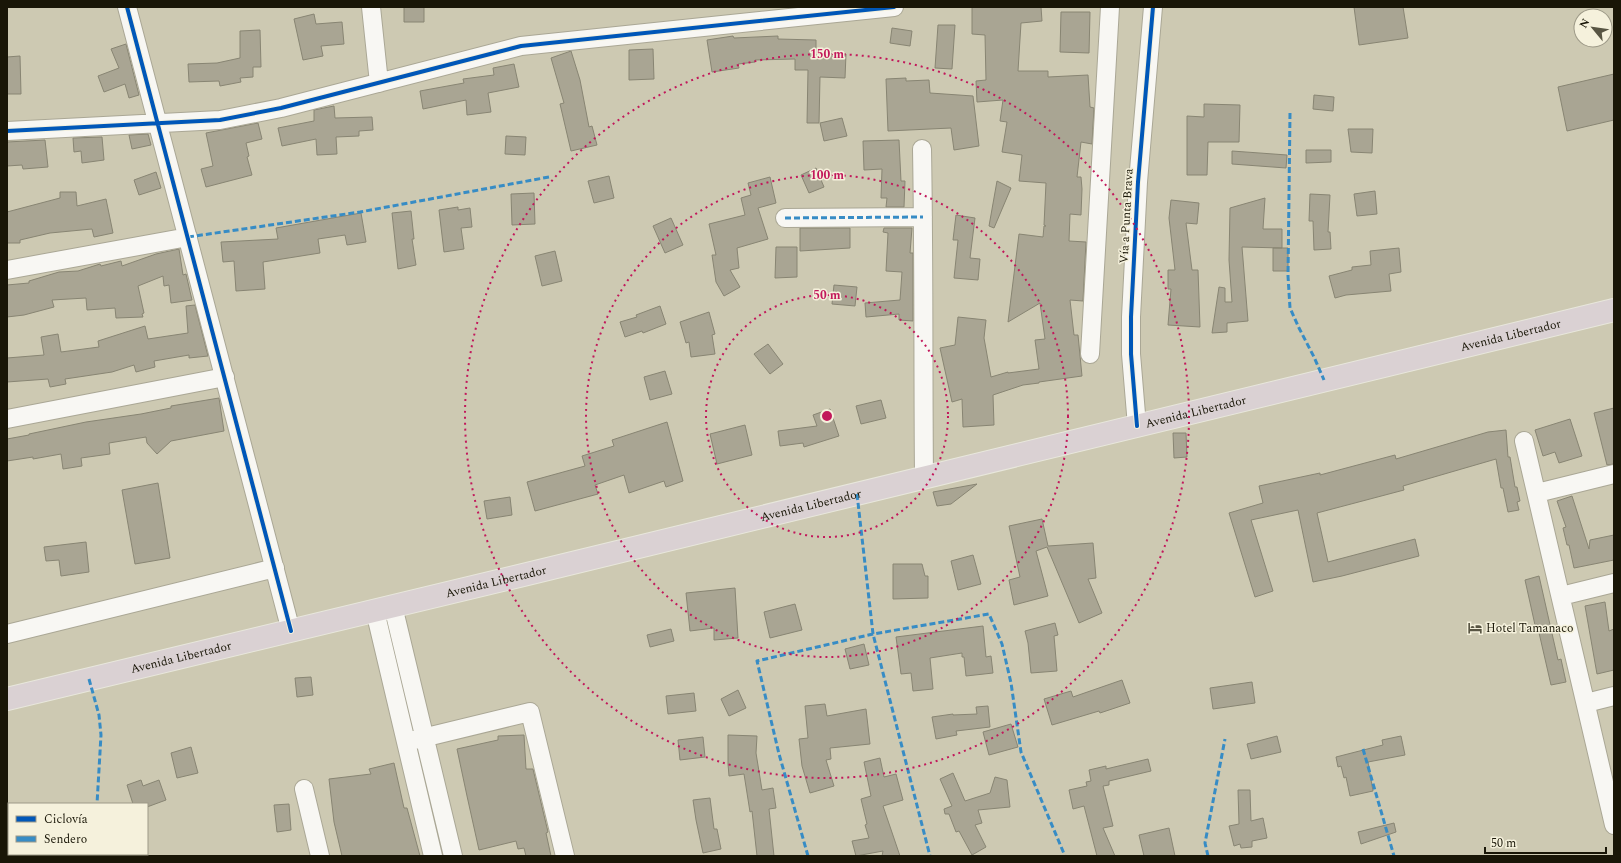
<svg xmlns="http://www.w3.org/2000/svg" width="1621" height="863" font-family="Spectral,serif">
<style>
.building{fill:#a9a593;stroke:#888573}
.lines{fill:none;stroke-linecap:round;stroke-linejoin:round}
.street-casing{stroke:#aaa795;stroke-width:20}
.highway-casing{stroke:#e8e7dc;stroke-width:24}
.street{stroke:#f8f7f3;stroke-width:18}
.highway{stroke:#dad1d3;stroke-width:22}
.quiet{stroke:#378cc5;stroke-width:3;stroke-dasharray:6 3;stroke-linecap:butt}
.cycleway-casing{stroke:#f5f1dc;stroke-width:6}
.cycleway{stroke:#0057b8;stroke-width:4}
.ring{fill:none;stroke:#c2185b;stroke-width:2;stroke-dasharray:2 4}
.labels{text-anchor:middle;stroke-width:3;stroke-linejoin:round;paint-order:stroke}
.street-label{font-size:12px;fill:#191607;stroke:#f5f1dc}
.poi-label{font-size:12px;fill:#191607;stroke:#f5f1dc;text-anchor:start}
.centre{fill:#c2185b;stroke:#f5f1dc;stroke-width:2}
.ring-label{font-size:12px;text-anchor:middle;font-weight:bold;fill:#c2185b;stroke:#f5f1dc;stroke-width:3;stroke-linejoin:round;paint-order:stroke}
</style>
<rect width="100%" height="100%" fill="#cdc9b2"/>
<path class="building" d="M404 7H424V22H404Z
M972 7H1041L1042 21 1021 23 1018 71H1048V77L1088 75 1090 107 1094 108 1092 144 1081 142 1077 177H1081L1082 189 1081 215 1070 214 1069 241 1086 242 1083 301 1070 300 1074 335H1078L1082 376 1039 382V383L1023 385 993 395 994 425 963 427 962 399 952 402 940 348 955 345 958 317 986 320 984 338 991 377 1008 372V373L1039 369 1035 340 1045 339 1040 303 1008 322 1019 234 1043 237 1044 226H1046L1044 225 1046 183 1019 181 1022 155 1002 152 1007 122 1000 121 1003 100 977 102 976 81 986 80 985 35 972 34Z
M1354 7H1403L1408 38 1359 45Z
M1061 12H1090L1089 53 1060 52Z
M314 14 316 24 342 22 344 44 321 46 323 56 303 60 294 19Z
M938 25H955L952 69 935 68Z
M892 28 912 31 910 46 890 43Z
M260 30 261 67H253V77L240 78 241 82 220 86 219 81 189 82 188 64 217 63 240 58V31Z
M733 36 734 38 778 36V39L816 40V53L846 54 845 78 820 77 819 123H807L808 70H795V59L755 60V62L738 64 739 68 712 72 707 40Z
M126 44 139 95 129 98 125 84 104 92 98 76 119 68 111 49Z
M653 49 654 79 629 80V50Z
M571 51 580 80 589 127 592 126 597 145 571 151 560 104 564 103 551 58Z
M20 56 21 94H7V57Z
M514 64 519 87 488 93 491 112 467 115 466 100 423 109 420 91 464 83 463 79 494 75 493 68Z
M1614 74V120L1567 131 1558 87Z
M906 78V81L929 80 930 93 973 96 979 146 954 150 951 128 888 131 886 79Z
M1314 95 1334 97 1333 111 1313 109Z
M1204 104 1240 105 1239 142H1208L1207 175H1187V116L1204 117Z
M334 106 335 118 372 117 373 130 359 131V136L336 137 337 154 317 155 316 139 282 146 278 128 314 121V110Z
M842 118 847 136 824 141 820 123Z
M258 123 262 139 246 143 249 156 247 157 252 175 206 187 201 169 213 166 206 133Z
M1348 129H1373L1372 153 1351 152Z
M148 134 151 145 132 149 129 135Z
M506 136 526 137 525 155 505 154Z
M102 137 104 160 82 163 81 151 74 152 73 138Z
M45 140 48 167 23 169 22 165 7 166V142Z
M899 140 901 181H905L904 207H886L887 198H881L882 169 864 170 863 141Z
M1306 150H1331V162L1306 163Z
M1232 151 1287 155 1286 168 1232 164Z
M816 168 824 187 809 193 801 175Z
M156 172 161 188 139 195 134 180Z
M609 176 614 198 594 203 588 181Z
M770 177 776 203 758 208 768 239 737 248 739 268 730 270 740 287 724 296 716 282 712 255H716L709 224 745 215 741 198 751 195 748 183Z
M997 181 1011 188 994 228 989 226Z
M1375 191 1377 214 1357 216 1354 194Z
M60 192H76L77 206 106 199 113 233 94 237 92 229 50 233 20 240V243H7V212L60 198Z
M534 193 535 224 512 225 511 194Z
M1310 194 1330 195 1328 232H1330L1331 249 1314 250 1313 221H1309Z
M1265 198 1263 229H1282V248L1242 247 1248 321 1227 323V332L1212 333 1219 287 1225 288V302H1232L1229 260 1230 208Z
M1171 200 1199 203 1197 224 1186 223 1192 270H1198L1200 327 1168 325 1171 289H1168V270H1175L1169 218Z
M458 207V210L470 208 472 227 461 228 464 249 444 252 439 210Z
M411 211 414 239H412L416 265 398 269 392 213Z
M361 213 366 242 347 245 345 235 318 239 320 253 263 262 265 289 236 291 234 261 223 262 221 242 278 239 276 228Z
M956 215 975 218 970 258 980 259 978 280 954 278 958 240H953Z
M671 218 683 245 665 253 653 226Z
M800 228H850V248L800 251Z
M884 228H912L910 253H913V321L899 320V314L866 317 865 303 900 300 902 272 886 271 888 233 883 232Z
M776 247H797V277L775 278Z
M1273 248H1288V271H1273Z
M1399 248 1401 272 1389 274 1391 291 1346 295 1335 298 1329 276 1352 270V267L1371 265 1370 251Z
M179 249 183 275 186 274 192 300 171 303 169 285 164 286 163 276 138 286 144 313 142 314 143 317 116 318 115 308 87 310 86 298 52 300 54 307 24 315 7 317V285L29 283V281L59 272 78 271 100 264 101 266 121 261 122 266 156 254Z
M555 251 562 281 542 286 535 256Z
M834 285 857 287 855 306 832 304Z
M195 305 208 356 189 358V355L154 361 155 367 136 372 134 365 112 372 65 379 66 384 50 387 48 379 7 382V358L44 355 41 337 58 334 61 352 99 347 98 341 145 326 148 339 188 333 186 306Z
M660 306 666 324 643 333 642 331 625 337 620 322 637 317 636 315Z
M709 312 715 334 712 335 715 354 691 357 689 342 686 343 680 322Z
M768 344 783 364 770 374 754 354Z
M665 371 672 394 650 400 644 377Z
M219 398 224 431 171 441 157 454 147 443 146 437 109 443 110 454 81 458 82 466 63 469 61 454 33 459V457L7 461V439L29 435V434L86 422 141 414 171 408V406Z
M881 400 886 418 861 424 856 406Z
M1614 408V464L1607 465 1594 413Z
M830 409 839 436 804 447 803 443 780 446 778 431 817 426 813 415Z
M1570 419 1582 456 1559 463 1555 452 1543 456 1535 430Z
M667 422 683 481 666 487 664 481 629 493 624 475 595 485 598 494 535 511 527 482 585 466 582 456 614 446 612 440Z
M745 425 752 455 717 464 710 434Z
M1506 430 1508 457H1510L1515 487H1517L1520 501 1517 502 1519 510 1508 512 1503 488H1501L1496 459 1403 486 1404 490 1317 513 1328 562 1415 539 1419 556 1342 576 1313 582 1298 510 1251 520 1273 591 1255 597 1229 513 1263 503 1259 486 1320 473V475L1395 455 1396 459 1488 432Z
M1173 433H1186L1187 457 1174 458Z
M158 483 170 558 135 564 122 490Z
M977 484 951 504 937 506 933 492Z
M1572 496 1589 549 1590 540 1614 535V560L1574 568 1569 545H1567L1563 528 1566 527 1557 501Z
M510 497 512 515 487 519 484 501Z
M1042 519 1048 546 1093 543 1096 578 1088 579 1102 613 1079 623 1047 547 1036 551 1048 596 1014 605 1009 580 1020 577 1009 526Z
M86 542 89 572 61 576 59 560 46 561 44 547Z
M973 555 981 584 958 590 951 561Z
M893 564H922L925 576H928V598L893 599Z
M1539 576 1558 660 1561 659 1566 682 1551 685 1537 624 1535 625 1525 580Z
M735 588 738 638 714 640V628L690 631 686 593Z
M1605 602 1609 631 1614 629V670L1597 674 1585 606Z
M795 604 802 630 770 638 764 612Z
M1055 623 1058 635 1054 636 1057 671 1031 673 1028 643 1025 631Z
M983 626 986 657 991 656 993 673 966 676 964 657H962V653L930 658 933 689 913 691 911 673 901 674 896 637Z
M671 629 674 641 650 647 647 635Z
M864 644 869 665 850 669 845 649Z
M311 677 313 695 297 697 295 678Z
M1122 680 1130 703 1100 713 1099 711 1052 725 1044 699 1071 691 1073 697Z
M1252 682 1255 703 1213 709 1210 688Z
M738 690 746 708 729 716 721 699Z
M694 693 696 711 668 714 666 696Z
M825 704 827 716 866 709 870 744 830 748 831 759 826 760 834 786 810 793 802 766 799 739 808 738 805 706Z
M988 706 990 727 956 731 957 735 936 739 932 717 953 714V715L977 714 976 707Z
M1011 724 1018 747 989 755 983 732Z
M524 735 526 769H533L548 832 546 833 551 856H526L524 848 518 849 516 841 479 850 467 796 457 749 498 740V736Z
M728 735 757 736 756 753 762 790 773 788 776 808 769 809 774 856H757L752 811 750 812 744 774 729 776 728 764Z
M1277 736 1281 752 1251 759 1247 744Z
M1401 736 1405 755 1368 762 1373 791 1350 796 1346 777 1344 778 1341 766 1338 767 1336 757 1383 745 1382 740Z
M703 737 705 757 680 760 678 740Z
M191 747 198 773 177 778 171 753Z
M880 758 884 777 896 774 903 800 883 806 900 856H882L883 851 856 856 852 841 869 838 865 825 867 824 861 799 871 796 864 762Z
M1148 759 1151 771 1109 781V785L1103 786 1113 826 1103 828 1115 856H1097L1084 806 1073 809 1069 790 1087 786 1086 782 1091 781 1089 770 1106 766V769Z
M394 763 404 808H407L420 856H342L334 822 329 779 371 774 369 769Z
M953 773 965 801 990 793 995 777 1007 780 1010 807 978 810 982 823 975 825 986 847 972 855 959 831 956 832 949 814H945L944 809 952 806 940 779Z
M141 780 143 786 159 780 166 800 147 807V804H133L127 785Z
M1238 790H1250L1251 821 1263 818 1267 838 1252 841V847L1241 848 1240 844 1234 846 1229 826 1239 824Z
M710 798 714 829H717L721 849 703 853 696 820 693 800Z
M289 804 291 830 277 832 274 805Z
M1394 823 1396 832 1361 844 1358 832Z
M1169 828 1175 856H1144L1139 835Z"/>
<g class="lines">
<defs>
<path id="street" d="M127 7 291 631
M371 7 379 83
M7 131 220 120 281 108 521 46 894 7
M922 149C924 259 923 368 924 478
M785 218 923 217
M7 270 188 237
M1090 354 1110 7
M7 419 225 377
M1137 426 1131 354V317L1138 182 1153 7
M1524 441 1614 825
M1537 493 1614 474
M1561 596 1614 583
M393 606 453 856
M375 611 433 856
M7 634 275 568
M1586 703 1614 696
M406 742 530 712 565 856
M304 789 320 856"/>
<g id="highway">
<path id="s1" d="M7 699 519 576 1614 310"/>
</g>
</defs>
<use href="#street" class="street-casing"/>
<use href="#highway" class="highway-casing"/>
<use href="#street" class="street"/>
<use href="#highway" class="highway"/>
<path class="quiet" d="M1290 113 1288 276 1290 308 1299 328 1314 357 1324 380
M785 218 923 217
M188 237 360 212 549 177
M857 494 873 634 930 856
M89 679 99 715 101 735 97 804
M1363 749 1394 856
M105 854V856
M808 856 779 754 757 661 873 634 989 614 1002 644 1011 683 1021 752 1065 856
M1208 856 1205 843 1225 739"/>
<defs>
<path id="cycleway" d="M127 7 291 631
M7 131 220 120 281 108 521 46 894 7
M1137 426 1131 354V317L1138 182 1153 7"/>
</defs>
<use href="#cycleway" class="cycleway-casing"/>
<use href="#cycleway" class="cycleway"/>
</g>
<g class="ring">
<circle cx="827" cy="416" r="121"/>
<circle cx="827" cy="416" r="241"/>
<circle cx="827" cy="416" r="362"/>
</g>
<defs>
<symbol id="hotel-bare" viewBox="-9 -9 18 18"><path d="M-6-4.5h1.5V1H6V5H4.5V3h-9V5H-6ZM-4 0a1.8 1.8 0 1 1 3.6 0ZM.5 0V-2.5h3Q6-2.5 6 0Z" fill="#585543" stroke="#f5f1dc" stroke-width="2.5" paint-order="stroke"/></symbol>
</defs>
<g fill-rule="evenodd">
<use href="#hotel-bare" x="1465" y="618" width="20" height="20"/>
</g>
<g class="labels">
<g class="street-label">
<text transform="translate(1126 216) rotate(-87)" y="4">Vía a Punta Brava</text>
<text dy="4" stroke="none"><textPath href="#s1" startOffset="1547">Avenida Libertador</textPath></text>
<text dy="4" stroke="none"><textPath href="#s1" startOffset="1223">Avenida Libertador</textPath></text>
<text dy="4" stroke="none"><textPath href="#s1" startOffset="827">Avenida Libertador</textPath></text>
<text dy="4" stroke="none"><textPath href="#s1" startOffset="503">Avenida Libertador</textPath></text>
<text dy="4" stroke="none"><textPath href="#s1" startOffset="179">Avenida Libertador</textPath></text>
</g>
<g class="poi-label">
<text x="1486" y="632">Hotel Tamanaco</text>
</g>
</g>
<circle cx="827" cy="416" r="6" class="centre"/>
<g class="ring-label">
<text x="827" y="58">150 m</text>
<text x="827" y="179">100 m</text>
<text x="827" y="299">50 m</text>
</g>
<rect width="1621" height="863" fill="none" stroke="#191607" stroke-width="16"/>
<rect x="8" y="803" width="140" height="52" fill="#f5f1dc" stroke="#9d9987"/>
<rect x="16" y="816" width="20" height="6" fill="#0057b8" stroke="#9d9987"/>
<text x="44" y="823" font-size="12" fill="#191607">Ciclovía</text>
<rect x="16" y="836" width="20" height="6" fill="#378cc5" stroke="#9d9987"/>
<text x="44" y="843" font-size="12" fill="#191607">Sendero</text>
<g transform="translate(1593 28) rotate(299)"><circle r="19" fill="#f5f1dc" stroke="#9d9987"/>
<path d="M0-3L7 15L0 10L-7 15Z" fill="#585543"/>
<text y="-6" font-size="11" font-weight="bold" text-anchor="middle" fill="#191607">N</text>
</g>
<path d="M1485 847v6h121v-6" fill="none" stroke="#191607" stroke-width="2"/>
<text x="1491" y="847" font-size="12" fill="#191607" stroke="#f5f1dc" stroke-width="3" paint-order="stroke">50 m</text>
</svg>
